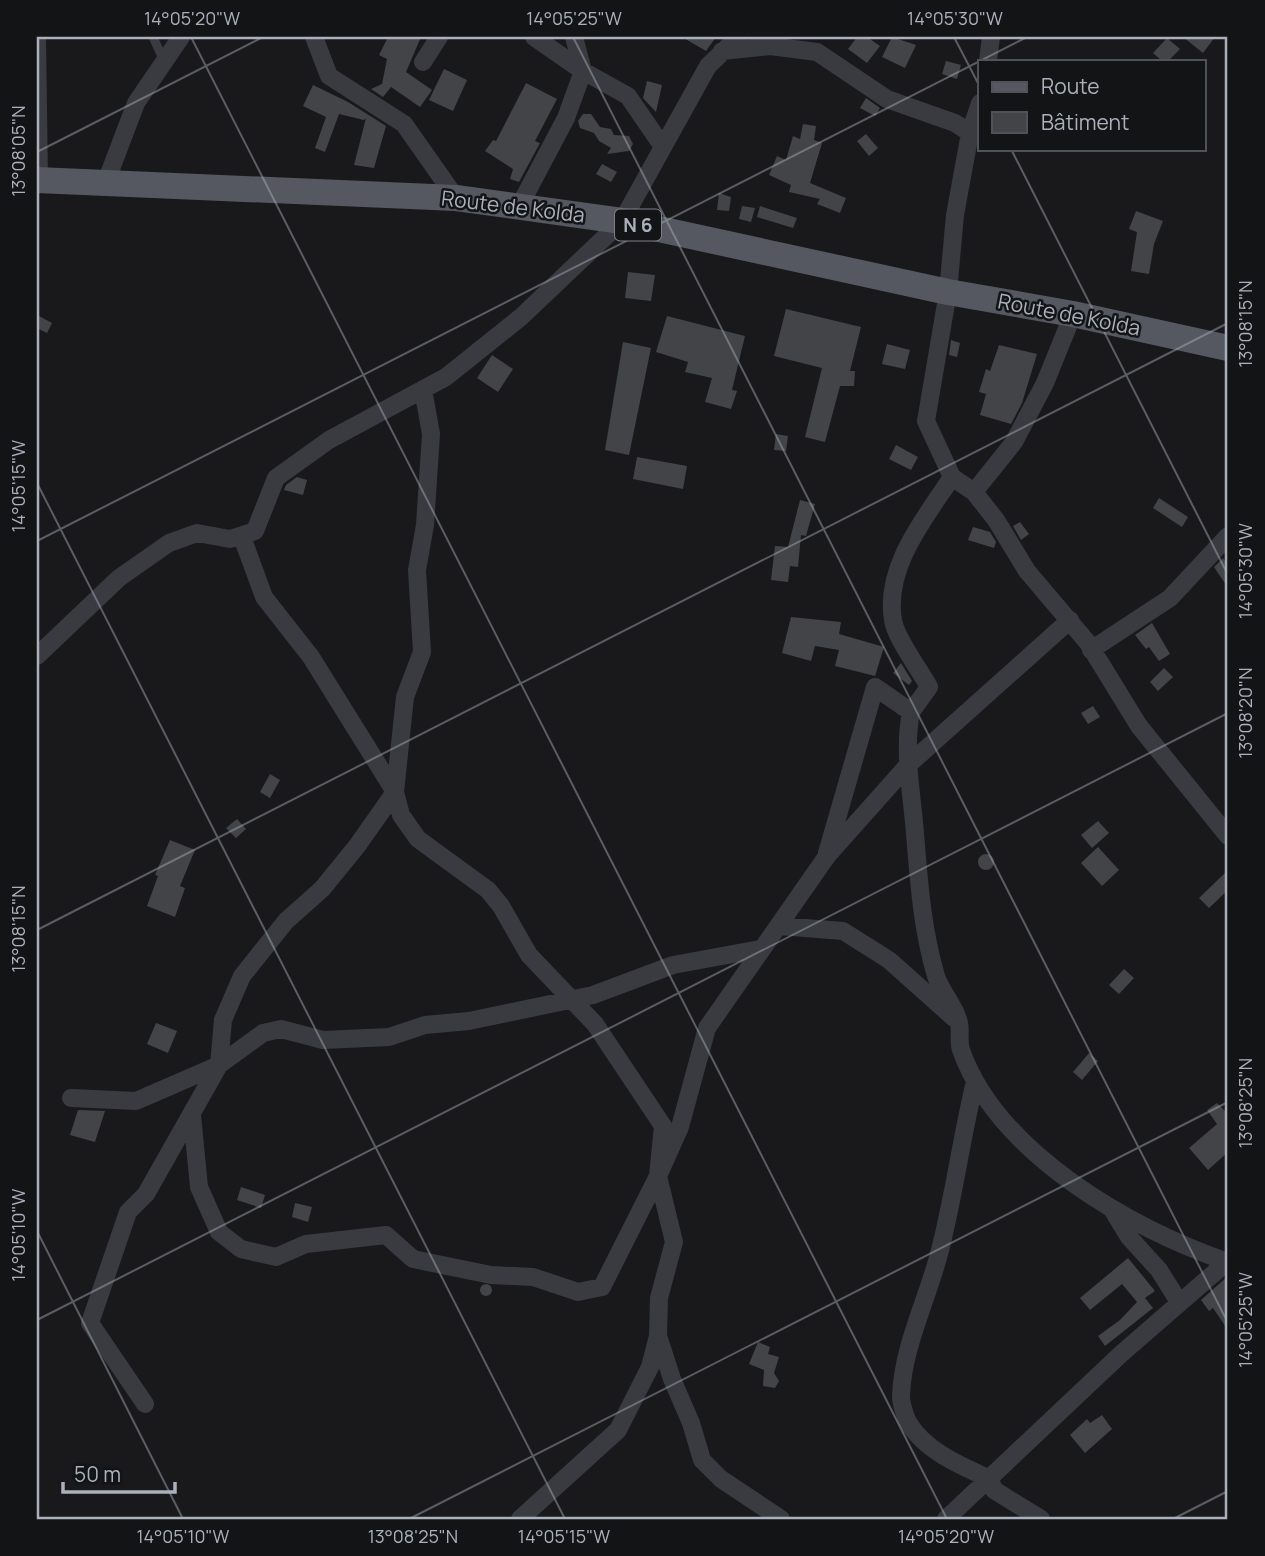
<svg xmlns="http://www.w3.org/2000/svg" width="1265" height="1556" font-family="Manrope,sans-serif">
<style>
.building{fill:#424448}
.lines{fill:none;stroke-linecap:round;stroke-linejoin:round}
.service{stroke:#393b40;stroke-width:9}
.minor{stroke:#393b40;stroke-width:18}
.primary{stroke:#555860;stroke-width:26}
.ticks{fill:none;stroke:#aab1bc;stroke-width:2;stroke-opacity:0.45}
.labels{text-anchor:middle;stroke-width:5;stroke-linejoin:round;paint-order:stroke}
.shield{fill:#131416;stroke:#7d828a;stroke-width:2}
.shield-label{font-size:19px;font-weight:bold;fill:#aab1bc}
.street-label{font-size:21px;fill:#aab1bc;stroke:#131416}
.neatline{fill:none;stroke:#aab1bc;stroke-width:2.5}
.ticks-label{font-size:18px;text-anchor:middle;fill:#aab1bc}
</style>
<rect width="100%" height="100%" fill="#19191b"/>
<path class="building" d="M388 37H421L406 72 432 90 420 107 391 87 383 97 371 89 382 84 387 59 379 55Z
M682 37H716L706 51Z
M857 37H867L880 46 867 63 848 49Z
M892 37 916 45 905 68 882 57Z
M1183 37H1215L1203 53Z
M1167 38 1180 49 1168 61H1162L1153 53Z
M946 61 961 65 957 79 942 74Z
M444 69 467 80 453 111 429 100Z
M647 81 662 85 656 112 643 98Z
M526 83 557 99 535 141 540 143 519 182 510 179 513 169 485 151 493 140 496 141Z
M313 85 348 102 386 126 374 168 354 165 366 118 364 120 339 114 325 152 315 148 326 117 303 106Z
M866 98 880 108 875 116 860 108Z
M583 114H591L600 127 611 129 614 135 629 136 633 144 629 151 607 154 611 148 599 141 594 133 580 128 578 121Z
M803 124 816 126 814 140 822 143 810 183 846 198 840 213 817 204 820 199 789 192 791 185 769 175 777 156 786 160 793 136 800 139Z
M866 134 878 148 869 156 857 141Z
M602 164 617 172 611 182 596 174Z
M719 193 731 197 729 211 717 210Z
M742 206 755 208 751 222 739 219Z
M760 206 797 218 793 228 757 217Z
M1136 211 1163 221 1154 244 1149 274 1131 271 1137 232 1129 229Z
M628 272 655 275 651 301 625 298Z
M786 309 861 327 850 371H855L854 386H840L825 442 805 437 822 368 774 356Z
M37 315 52 323 47 333 37 328Z
M667 316 745 336 732 390 737 391 731 409 705 402 712 378 685 372 688 362 656 352Z
M951 340 960 343 957 357 949 355Z
M623 342 651 348 629 455 605 450Z
M887 344 910 350 905 369 882 364Z
M999 345 1037 354 1022 403 1011 424 980 415 986 394 979 392 986 369 990 371Z
M492 355 513 369 498 392 477 378Z
M776 434 788 436 786 451 774 450Z
M896 445 918 457 911 470 889 459Z
M637 457 687 466 683 489 633 479Z
M297 477 307 480 303 495 284 490 286 485Z
M1159 498 1188 517 1182 527 1153 508Z
M800 500 815 504 806 536 801 535 798 567 790 566 788 582 771 580 775 546 788 547Z
M1020 522 1029 534 1021 540 1013 526Z
M973 527 990 532 996 542 994 548 968 540Z
M1223 558 1228 566V588L1214 567Z
M791 617 841 622 839 634 884 647 875 676 835 666 839 650 815 646 811 661 782 653Z
M1152 623 1170 654 1159 661 1149 647 1146 649 1135 635Z
M901 663 912 681 909 685 893 673Z
M1164 668 1173 677 1158 691 1150 682Z
M1093 706 1100 717 1088 724 1081 713Z
M270 774 280 780 270 798 260 792Z
M237 819 246 829 236 838 226 828Z
M1098 821 1109 833 1092 848 1081 835Z
M170 840 195 850 180 886 185 888 175 917 147 906 158 876 155 875Z
M1098 847 1119 870 1102 886 1081 863Z
M978 862a8 8 0 1 1 16 0a8 8 0 1 1-16 0Z
M1228 870V890L1209 908 1199 898Z
M1124 969 1134 978 1119 994 1109 985Z
M156 1023 177 1031 168 1053 147 1044Z
M1089 1053 1098 1061 1082 1080 1073 1072Z
M1217 1103 1228 1114V1152L1208 1170 1189 1148 1217 1124 1207 1110Z
M78 1110 105 1111 95 1142 70 1135Z
M241 1187 265 1195 261 1208 237 1200Z
M295 1203 312 1207 308 1222 292 1217Z
M1128 1258 1155 1291 1145 1298 1153 1308 1105 1346 1098 1336 1120 1320 1137 1302 1122 1284 1090 1310 1080 1298Z
M1228 1276V1330L1213 1308 1209 1311 1201 1300Z
M480 1290a6 6 0 1 1 12 0a6 6 0 1 1-12 0Z
M758 1342 770 1347 768 1354 779 1357 774 1373 779 1381 775 1388 763 1386 764 1370 749 1364Z
M1102 1415 1112 1429 1085 1453 1070 1435 1087 1419 1090 1423Z"/>
<g class="lines">
<path class="service" d="M153 37 164 61"/>
<path class="minor" d="M37 37 39 180
M314 37 329 76 404 124 456 198
M534 37 583 71 628 96 663 147
M722 51 770 46 817 52 887 99 955 123 970 133
M988 61 991 37
M423 62 439 37
M980 103 970 133 955 215 948 292 926 421 952 477 974 492 996 520 1027 571 1088 643 1139 726 1228 836
M106 182 136 103 181 37
M520 205 566 118 583 71 574 37
M974 492 1014 442 1045 383 1073 314
M1091 650 1170 598 1228 536
M37 656 119 578 169 543 197 533 230 539 255 531 276 478 329 440 446 377 521 317 622 221 708 66 738 37
M911 712C903 754 912 792 915 834 919 882 922 929 936 976 941 992 956 1007 959 1023 961 1032 958 1041 961 1050 997 1152 1130 1229 1228 1262
M827 853 875 687 911 712 929 687C920 670 895 637 893 620 884 567 925 518 952 477
M780 926 843 931 889 960 954 1018
M975 1082C961 1139 954 1197 939 1254 927 1300 902 1349 901 1397 901 1403 905 1416 908 1422 925 1451 961 1466 990 1479L994 1490 1041 1519
M71 1098 136 1101 219 1065 263 1033 281 1029 323 1040 389 1037 425 1025 469 1021 593 995 673 965 760 949
M192 1115 199 1187 219 1232 241 1249 276 1257 306 1244 386 1235 413 1259 491 1275 533 1277 578 1292 602 1287 658 1176 663 1126 595 1024 529 955 501 906 488 890 418 839 401 815 395 792 311 657 264 597 242 537
M1112 1209 1129 1237 1159 1270 1179 1302
M145 1404 90 1323 128 1212 146 1194 219 1065 223 1020 242 976 286 921 322 889 357 846 395 792 405 697 422 652 417 570 425 525 431 434 423 389
M520 1519 618 1430 650 1367 658 1336
M781 1519 721 1479 702 1460 691 1423 672 1379 658 1336 659 1298 674 1242 658 1176 680 1127 707 1028 827 856 908 765 1070 620
M946 1519 1121 1354 1228 1261"/>
<path class="primary" d="M37 180 456 198 622 221 948 292 1073 314 1228 348"/>
</g>
<path class="ticks" d="M191 37 947 1519M573 37 1228 1323M954 37 980 87M1011 149 1228 575M37 152 263 37M37 483 565 1519M37 541 1027 37M37 930 1228 323M37 1231 183 1519M37 1320 1228 713M409 1519 1228 1102M1173 1519 1228 1491"/>
<g class="labels">
<rect class="shield" x="615" y="209.5" width="46" height="31" rx="5"/>
<g class="shield-label">
<text x="638" y="232">N 6</text>
</g>
<g class="street-label">
<text transform="translate(513 207) rotate(7)" y="7">Route de Kolda</text>
<text transform="translate(1069 315) rotate(11)" y="7">Route de Kolda</text>
</g>
</g>
<rect width="1265" height="1556" fill="none" stroke="#131416" stroke-width="77"/>
<rect x="978" y="60" width="228" height="91" fill="#131416" stroke="#4f5358" stroke-width="2"/>
<rect x="992" y="82" width="35" height="10" fill="#555860" stroke="#4f5358" stroke-width="2"/>
<text x="1041" y="94" font-size="21" fill="#aab1bc">Route</text>
<rect x="992" y="112" width="35" height="21" fill="#424448" stroke="#4f5358" stroke-width="2"/>
<text x="1041" y="130" font-size="21" fill="#aab1bc">Bâtiment</text>
<path d="M63 1482v10h112v-10" fill="none" stroke="#aab1bc" stroke-width="3.5"/>
<text x="74" y="1482" font-size="21" fill="#aab1bc" stroke="#131416" stroke-width="5" paint-order="stroke">50 m</text>
<rect x="38" y="38" width="1188" height="1480" class="neatline"/>
<g class="ticks-label">
<text x="192" y="25">14°05'20"W</text>
<text x="574" y="25">14°05'25"W</text>
<text x="955" y="25">14°05'30"W</text>
<text transform="translate(19 151) rotate(-90)" y="6">13°08'05"N</text>
<text transform="translate(1246 324) rotate(-90)" y="6">13°08'15"N</text>
<text transform="translate(19 486) rotate(-90)" y="6">14°05'15"W</text>
<text transform="translate(1246 571) rotate(-90)" y="6">14°05'30"W</text>
<text transform="translate(1246 713) rotate(-90)" y="6">13°08'20"N</text>
<text transform="translate(19 929) rotate(-90)" y="6">13°08'15"N</text>
<text transform="translate(1246 1103) rotate(-90)" y="6">13°08'25"N</text>
<text transform="translate(19 1235) rotate(-90)" y="6">14°05'10"W</text>
<text transform="translate(1246 1320) rotate(-90)" y="6">14°05'25"W</text>
<text x="183" y="1543">14°05'10"W</text>
<text x="413" y="1543">13°08'25"N</text>
<text x="564" y="1543">14°05'15"W</text>
<text x="946" y="1543">14°05'20"W</text>
</g>
</svg>
